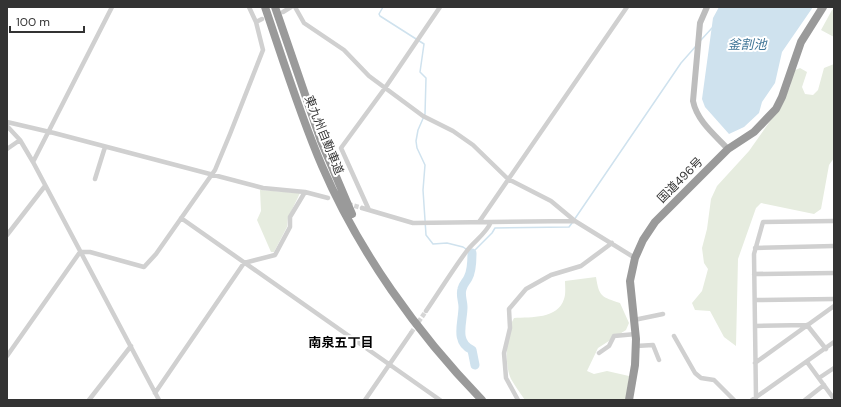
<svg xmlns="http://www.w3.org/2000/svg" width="841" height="407" font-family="'DM Sans','Noto Sans JP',sans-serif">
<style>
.green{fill:#e6ecdf}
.water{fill:#cfe2ee}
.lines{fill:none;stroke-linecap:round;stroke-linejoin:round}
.stream{stroke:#cfe2ee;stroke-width:1.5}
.river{stroke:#cfe2ee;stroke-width:9}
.street-tunnel{stroke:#d6d6d6;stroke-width:4.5;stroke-dasharray:4.5 2;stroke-linecap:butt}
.street{stroke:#d0d0d0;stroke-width:4.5}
.secondary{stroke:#bdbdbd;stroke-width:6}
.highway{stroke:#9a9a9a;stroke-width:8}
.labels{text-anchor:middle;stroke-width:4;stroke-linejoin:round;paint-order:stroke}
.street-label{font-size:12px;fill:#333;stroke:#fff}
.water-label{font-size:13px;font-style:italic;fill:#3f7597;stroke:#fff}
.neighbourhood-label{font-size:13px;font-weight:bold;fill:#000;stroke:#fff}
</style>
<rect width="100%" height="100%" fill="#fff"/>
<path class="green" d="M834 9V37L821 30 832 10Z
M834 64V158L829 165 821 209 814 214 761 203 756 208 738 259 736 346 724 337 710 311 695 310 692 303 702 291 708 269 704 263 702 248 707 229 711 199 717 186 749 151 780 107 790 87 793 71 800 68 807 72 802 87 805 94 813 95 818 90 824 68Z
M260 190 300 193 288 218 287 227 274 252H271L257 220 261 211Z
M596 277C599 297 602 297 620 303L629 323 626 330 598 348 587 371 594 374 607 371 629 376 626 400H525C520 393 515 386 511 379 504 365 506 331 514 318 531 317 558 319 564 299 566 294 565 286 565 281Z"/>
<path class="water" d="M719 7H813L782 52 775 83 762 102 759 113 744 127 729 134 705 107 702 99 713 18Z"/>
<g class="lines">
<path class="stream" d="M383 7 379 14 380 16 424 44 420 72 426 78 425 114 418 130 416 141 417 148 425 165 423 190 426 235 433 244 447 243 463 247 472 253 492 233 495 228 569 227 572 223
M701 40 712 28
M574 220 681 63 696 46"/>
<path class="river" d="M472 253C472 261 472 271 468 278 466 282 463 284 462 289 460 295 463 301 463 307 463 322 454 342 472 350L475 365"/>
<path class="street-tunnel" d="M348 204 362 208
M411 333 426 311"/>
<path class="street" d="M295 7 304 23 344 50 369 76 423 116 453 131 473 145 508 179 551 201 575 221 635 258
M283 12 291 7
M256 22 262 19
M7 122 54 133 263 188 305 192 328 198
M7 126 20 140 33 162 159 400
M7 149 20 140
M33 162 112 7
M95 179 105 147
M362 208 413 223 575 221
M369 210 341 148 385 88 440 7
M181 218 440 400
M479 222 627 7
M7 235 45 186
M755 248 834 246
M80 252H90L144 267 156 254 215 170 230 134 263 50 256 22 249 7
M754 274 834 273
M755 300 834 299
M426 311C439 292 452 271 466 252 473 242 486 234 491 222
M634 320 663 314
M807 325 826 349
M755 326 807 325
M674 336 695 373 701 378 714 380 734 400
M636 346 653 345 659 360
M599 353 609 346 614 336 636 334
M7 356 80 252
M807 362 834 399
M755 363 834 306
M819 378 834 368
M155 393 244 263 275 255 290 227V217L305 192
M756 398 754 254 763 222 834 221
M89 400 131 346
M365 400 411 333
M518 400 506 378 504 353 510 328 509 309 526 289 551 275 581 266 612 243
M752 400 834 342
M805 400 824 385"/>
<path class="secondary" d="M707 7 700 23 693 101C697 121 715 135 728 149"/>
<path class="highway" d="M265 7C283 60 300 115 322 166 359 252 417 333 482 400
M275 7 321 141 352 214
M629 400 635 365 636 339 630 281 635 258 643 240 655 222 728 149 754 132 776 109 782 97 801 42 823 7"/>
</g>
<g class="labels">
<g class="street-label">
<text transform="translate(324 135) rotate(68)" y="4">東九州自動車道</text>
<text transform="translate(680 180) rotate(-45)" y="4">国道496号</text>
</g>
<g class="water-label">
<text x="747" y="49">釜割池</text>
</g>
<g class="neighbourhood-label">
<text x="341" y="347">南泉五丁目</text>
</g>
</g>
<rect width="841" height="407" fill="none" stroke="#333333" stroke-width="16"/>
<path d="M10 26v6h74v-6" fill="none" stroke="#333333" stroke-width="2"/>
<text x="16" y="26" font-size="12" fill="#333333" stroke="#ffffff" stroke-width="3" paint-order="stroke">100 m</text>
</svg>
